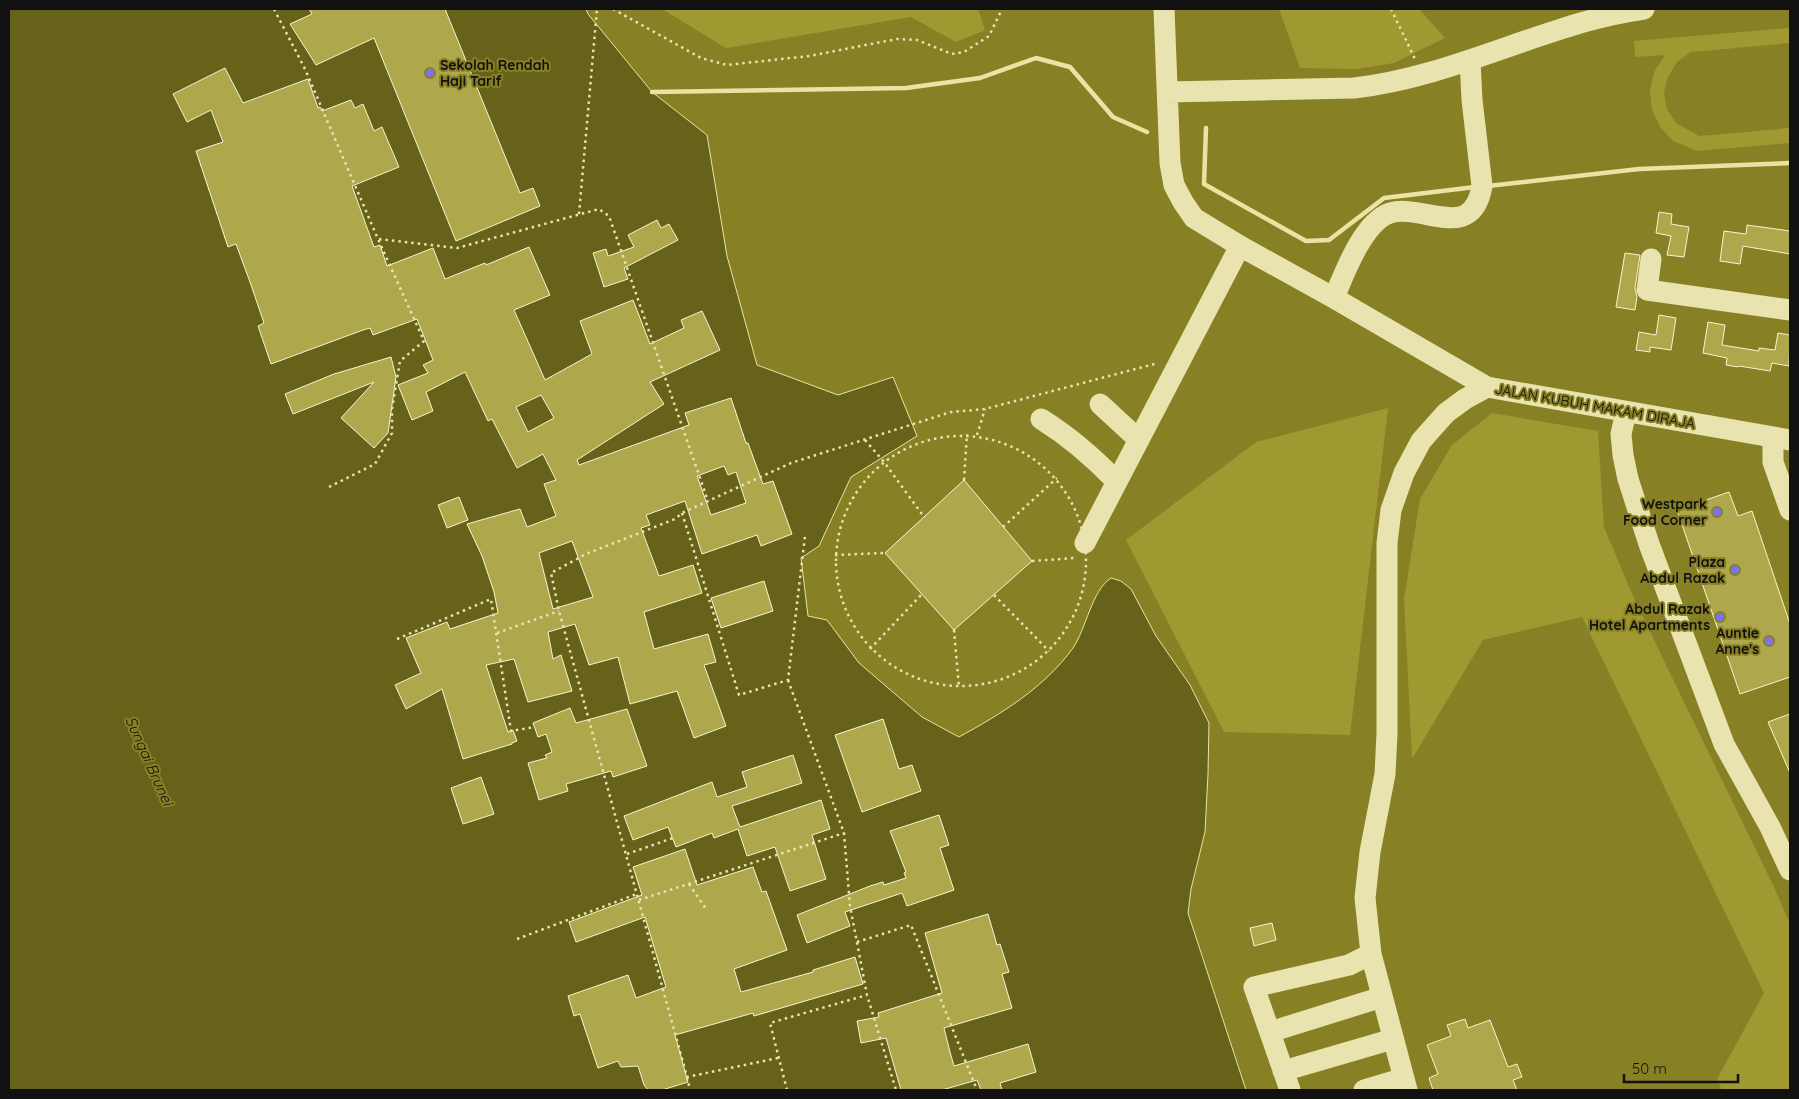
<svg xmlns="http://www.w3.org/2000/svg" width="1799" height="1099" font-family="Quicksand,sans-serif">
<style>
.green{fill:#a09831}
.water{fill:#676219;stroke:#eae3a3}
.lines{fill:none;stroke-linecap:round;stroke-linejoin:round}
.stream{stroke:#eae3a3;stroke-width:4.5}
.building{fill:#afa74c;stroke:#f7f4d3;fill-rule:evenodd}
.path{stroke:#e9e4af;stroke-width:2.5;stroke-dasharray:2.5 4;stroke-linecap:butt}
.minor{stroke:#e9e4af;stroke-width:21}
.poi-dot{fill:#7d72f3;stroke:#878024;stroke-width:2}
.labels{text-anchor:middle;stroke-width:4;stroke-linejoin:round;paint-order:stroke}
.poi-label{font-size:14px;font-weight:bold;fill:#111;stroke:#878024;text-anchor:end}
.street-label{font-size:14px;fill:#111;stroke:#878024}
.water-label{font-size:15px;font-style:italic;fill:#111;stroke:#878024}
</style>
<rect width="100%" height="100%" fill="#878024"/>
<path class="green" d="M662 9H978L985 30 956 42 911 17 726 48Z
M1279 9H1419L1445 38 1394 63 1356 69 1300 68Z
M1790 28V43L1691 52 1677 62 1667 79 1664 93 1667 109 1676 123 1699 136 1790 128V143L1697 151 1673 141 1661 128 1652 110 1650 90 1654 72 1665 55 1635 57 1634 41Z
M1388 408 1350 735 1224 732 1126 540 1256 442Z
M1492 413 1598 431 1604 527 1630 589 1668 669 1774 887 1790 924V1090H1722L1717 1079 1764 993 1582 617 1483 640 1412 759 1404 599 1420 499 1452 445Z"/>
<path class="water" d="M9 9H586L588 14 652 92 707 135 727 256 757 365 838 395 893 377 917 436 851 477 819 546 801 558 808 616 827 620 859 663 922 717 959 737C1001 714 1044 688 1073 648 1086 629 1092 590 1111 578L1121 581 1131 589 1156 636 1190 685 1209 723 1208 774 1205 832 1191 889 1188 913 1246 1090H9Z"/>
<g class="lines">
<path class="stream" d="M652 92 906 88 980 78 1036 58 1070 67 1113 117 1147 132
M1206 128 1204 184 1306 241 1329 240 1384 198 1475 187
M1488 186 1639 169 1790 163"/>
</g>
<path class="building" d="M309 9H445L520 193 533 188 540 206 456 241 374 38 316 65 290 24 312 14Z
M225 68 243 103 308 79 318 108 320 107 322 111 351 100 355 108 363 104 374 131 382 127 399 167 352 186 374 247 380 245 387 266 433 248 445 279 485 263 486 265 529 247 550 295 514 310 545 380 592 354 580 321 633 300 650 344 684 328 681 320 702 311 720 350 650 382 664 404 577 460 579 465 689 425 685 413 731 398 746 443H748L763 484 773 481 792 534 761 546 757 535 702 554 685 501 646 515 650 525 641 528 659 576 693 565 702 593 644 612 654 649 708 634 716 662 704 665 726 726 694 738 677 691 630 704 618 657 589 665 575 624 548 632 553 659 561 655 572 691 528 702 514 659 486 665 508 732 513 730 517 741 512 743V744L463 759 442 689 406 709 395 685 421 673 406 638 447 622 450 629 498 613 494 592 482 556 467 524 520 509 527 527 556 516 544 484 556 480 543 454 517 468 492 419 488 421 465 372 426 392 433 411 412 420 398 385 428 373 423 365 433 360 417 319 373 335 370 328 363 330 271 364 258 326 264 323 250 282 236 244 228 247 196 151 223 142 211 110 187 122 173 94ZM541 395 554 418 528 432 516 407ZM724 466 728 475 736 472 746 503 711 515 697 476ZM572 541 593 597 553 609 539 553Z
M1659 212 1672 214 1671 224 1689 227 1684 257 1667 255 1671 236 1656 233Z
M657 220 661 228 669 224 678 240 624 268 628 279 604 287 593 253 606 249 608 256 634 247 628 235Z
M1747 225 1790 231V254L1743 246 1740 264 1720 261 1724 231 1746 234Z
M1625 253 1640 255 1635 288 1637 297 1635 310 1616 307Z
M1659 315 1676 318 1671 350 1650 347V352L1636 350 1639 332 1656 335Z
M1708 322 1725 325 1722 345 1759 351V348L1775 350 1778 333 1790 335 1789 366 1772 363 1770 371 1739 366 1738 367 1726 365 1727 358 1703 353Z
M391 357 396 377 388 433 374 448 341 418 374 382 293 414 285 394 334 374Z
M964 480 1032 561 954 630 885 553Z
M1729 492 1738 516 1752 511 1790 624V677L1740 694 1677 510Z
M459 497 468 520 447 528 438 505Z
M764 581 773 611 721 628 711 598Z
M570 708 576 723 627 709 647 766 613 777 611 771 566 784 568 791 539 800 528 763 547 758 545 755 552 752 546 734 538 737 533 723Z
M1790 714V773L1768 722Z
M883 719 899 769 912 765 921 791 862 812 835 735Z
M793 755 802 783 732 806 740 827 821 800 830 829 812 835 826 879 790 891 775 847 747 856 738 829 714 838 712 833 676 847 668 827 633 840 624 816 712 782 717 797 747 787 742 772Z
M481 777 494 814 463 824 451 788Z
M939 815 949 845 940 848 954 890 907 906 902 893 845 912 850 926 807 943 797 915 870 886 883 882 884 885 906 878 904 873 906 872 890 831Z
M685 849 697 885 753 867 762 892 766 891 787 950 734 969 741 992 813 972V970L855 957 863 984 754 1016 753 1013 675 1035 688 1082 662 1090H648L644 1085 638 1066 621 1067 618 1061 598 1068 580 1014 574 1016 568 996 628 975 636 998 666 987 645 917 576 942 569 922 642 895 633 867Z
M988 914 997 945 1000 944 1009 972 1002 974 1012 1008 944 1028 950 1052 954 1066 1028 1044 1036 1072 1000 1083 1002 1090H981L977 1080 942 1090H901L886 1038 861 1043 857 1021 879 1017 878 1013 942 993 925 933Z
M1272 923 1276 940 1254 946 1250 928Z
M1465 1019 1468 1028 1490 1020 1508 1067 1517 1064 1522 1077 1513 1080 1517 1090H1433L1429 1078 1438 1074 1427 1045 1451 1036 1447 1025Z"/>
<g class="lines">
<path class="path" d="M274 9 305 69 378 239 457 248 599 209 609 216 708 501
M613 9 701 58 727 65 809 56 897 39 917 40 952 54 964 52 989 36 1002 9
M1391 9 1415 59
M579 214 597 9
M977 435 985 409
M836 561a125 125 0 1 1 250 0a125 125 0 1 1-250 0Z
M865 440 884 462 924 517
M964 480 967 434
M329 487 375 464 392 433V409L400 361 424 341 378 239
M682 513 739 695 788 680 805 536
M1003 527 1057 478
M835 555 885 553
M1032 561 1075 558
M994 595 1049 651
M954 630 959 687
M497 633 559 611
M397 639 491 599 511 731 535 727
M870 649 922 594
M788 680 844 833 850 906 867 995 896 1090
M627 854 673 838
M689 884 706 909
M639 900 844 833
M517 939 637 894
M857 942 911 925 977 1090
M778 1058 687 1077 559 611 551 573 586 554 675 519 682 513 791 463 951 412 985 409 1158 363
M687 1077 690 1090
M787 1090 770 1023 867 995"/>
<path class="minor" d="M1164 9 1170 163 1174 185 1183 202 1194 218 1240 246 1334 298 1487 387 1790 440
M1168 92 1354 88C1434 79 1507 44 1584 22 1604 16 1624 12 1644 9
M1651 259 1647 290 1790 310
M1334 298C1344 274 1363 222 1390 213 1423 203 1472 244 1482 186L1472 100 1470 60
M1100 404 1139 440
M1626 412 1621 434 1623 455 1628 479 1649 544 1724 744 1770 827 1790 870
M1041 419C1070 437 1094 458 1117 482
M1773 437V462L1790 510
M1085 543 1240 246
M1270 1032 1382 997
M1283 1071 1393 1039
M1290 1090 1254 987 1349 965 1371 954
M1364 1090 1404 1078
M1407 1090 1371 954 1365 898 1370 852 1385 774 1387 734V543L1391 510 1404 473 1421 441 1446 413 1465 399 1487 387"/>
</g>
<g class="poi-dot">
<circle cx="430" cy="73" r="5"/>
<circle cx="1717" cy="512" r="5"/>
<circle cx="1735" cy="570" r="5"/>
<circle cx="1720" cy="617" r="5"/>
<circle cx="1769" cy="641" r="5"/>
</g>
<g class="labels">
<g class="poi-label">
<text x="440" y="70" text-anchor="start">Sekolah Rendah<tspan x="440" dy="16">Haji Tarif</tspan></text>
<text x="1707" y="509">Westpark<tspan x="1707" dy="16">Food Corner</tspan></text>
<text x="1725" y="567">Plaza<tspan x="1725" dy="16">Abdul Razak</tspan></text>
<text x="1710" y="614">Abdul Razak<tspan x="1710" dy="16">Hotel Apartments</tspan></text>
<text x="1759" y="638">Auntie<tspan x="1759" dy="16">Anne's</tspan></text>
</g>
<g class="street-label">
<text transform="translate(1595 406) rotate(10)" y="5">JALAN KUBUH MAKAM DIRAJA</text>
</g>
<g class="water-label">
<text transform="translate(149 761) rotate(66)" y="5">Sungai Brunei</text>
</g>
</g>
<rect width="1799" height="1099" fill="none" stroke="#111111" stroke-width="20"/>
<path d="M1624 1074v8h114v-8" fill="none" stroke="#111111" stroke-width="2.5"/>
<text x="1632" y="1074" font-size="15" fill="#111111" stroke="#878024" stroke-width="4" paint-order="stroke">50 m</text>
</svg>
